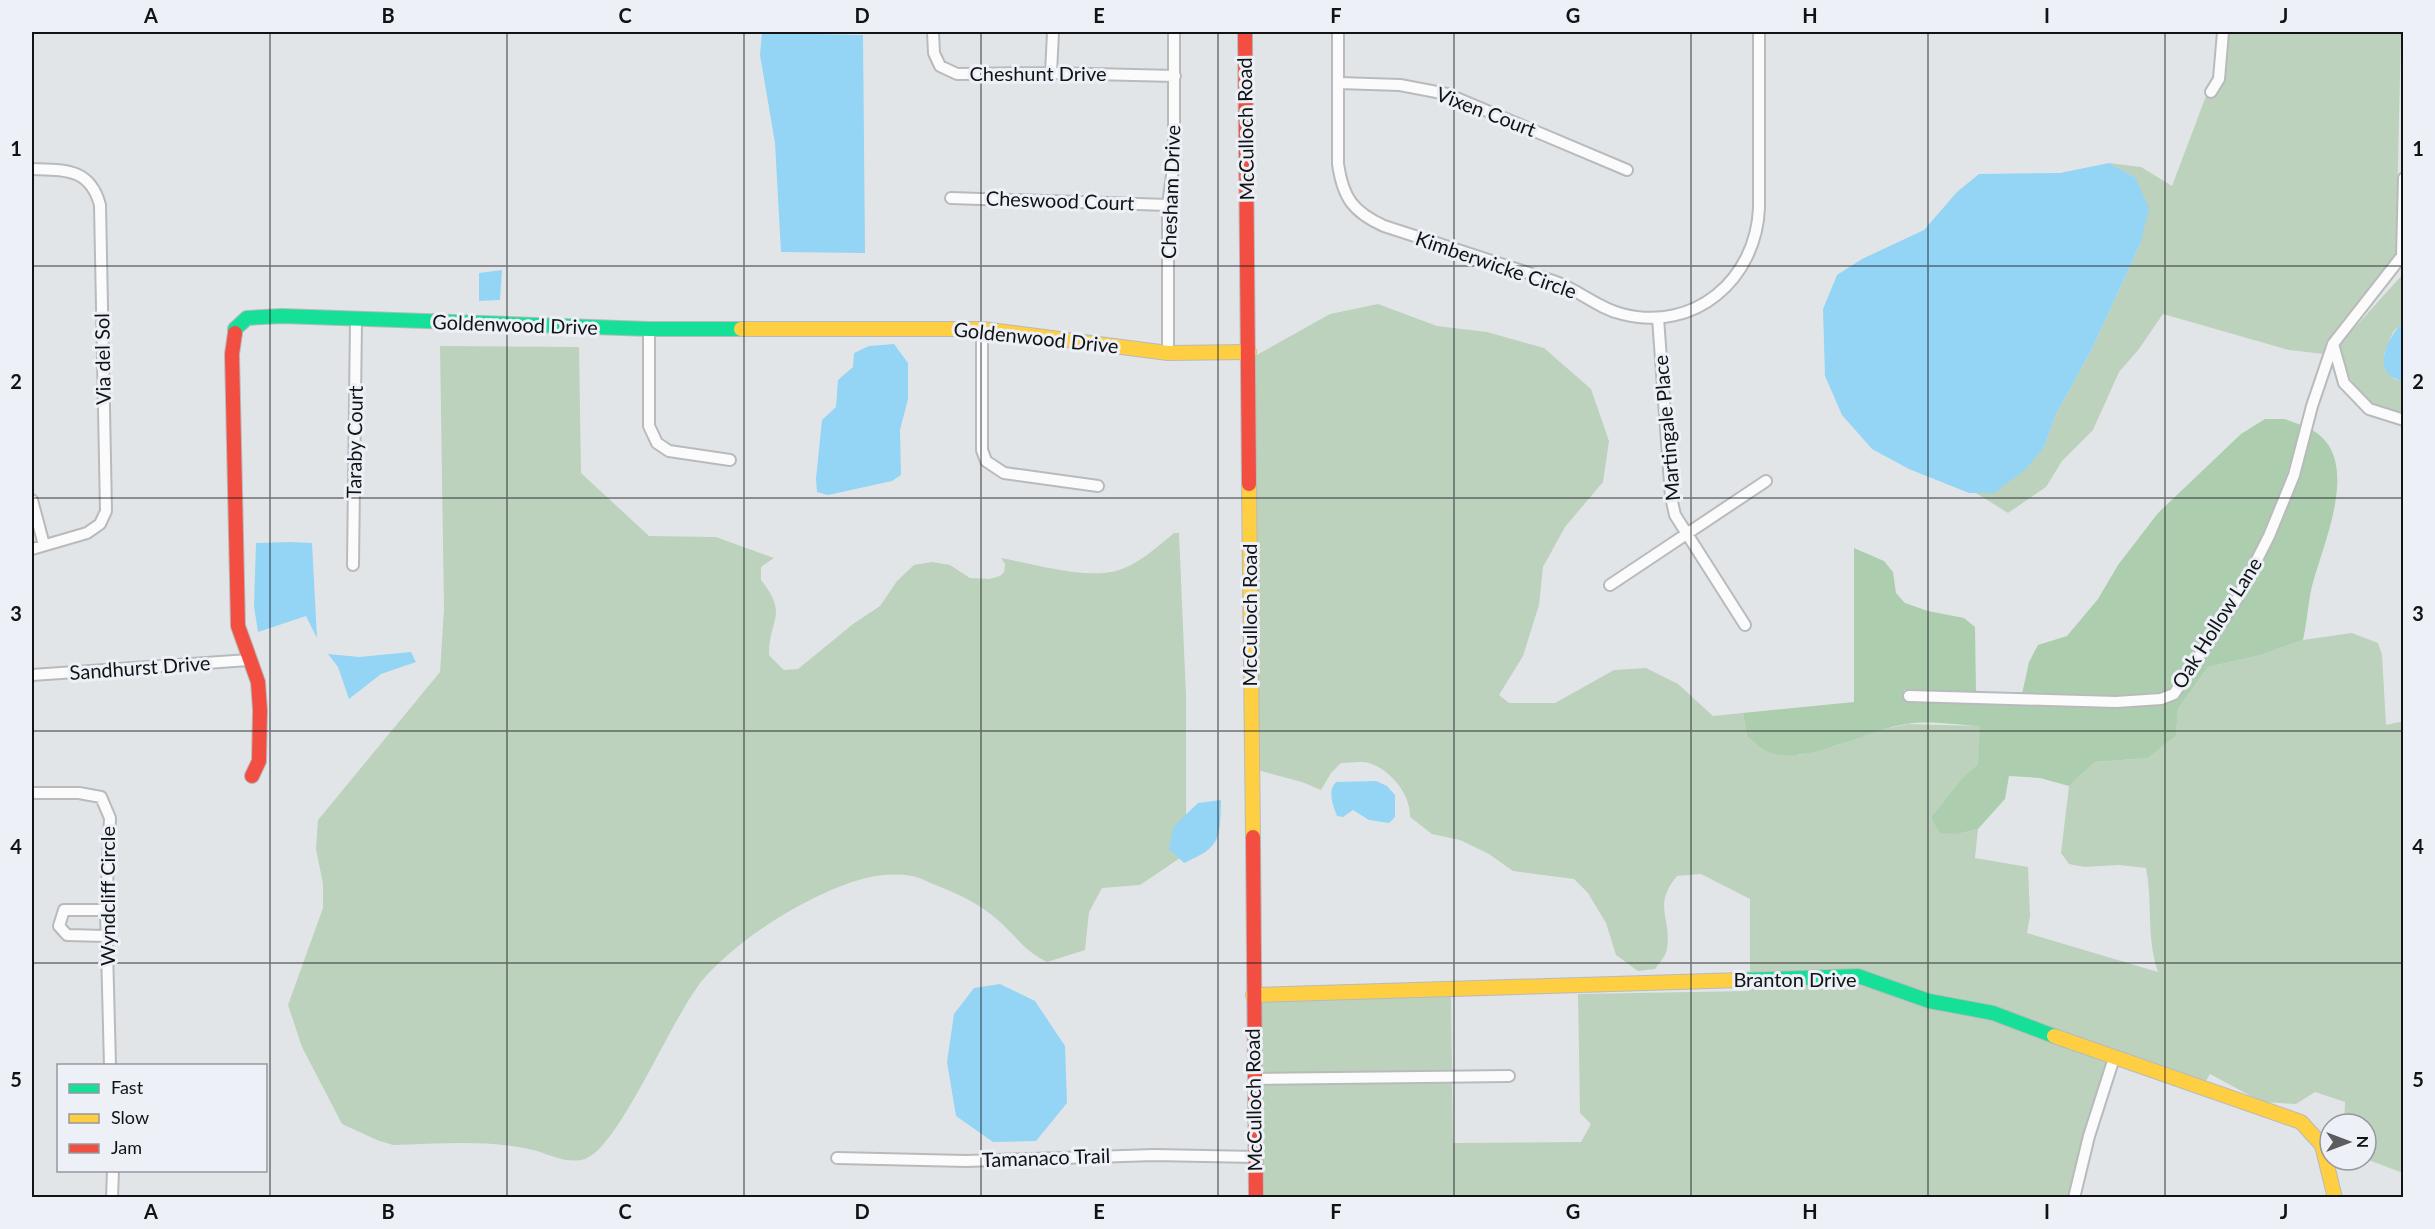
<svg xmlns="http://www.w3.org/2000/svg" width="2435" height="1229" font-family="Lato,sans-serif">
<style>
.green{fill:#bcd2bd}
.forest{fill:#acceae}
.water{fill:#94d4f5}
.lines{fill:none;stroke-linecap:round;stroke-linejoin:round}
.street-casing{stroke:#b8babc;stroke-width:14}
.fast-casing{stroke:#b8babc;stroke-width:16}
.slow-casing{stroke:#b8babc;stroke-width:16}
.jam-casing{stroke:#b8babc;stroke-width:16}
.street{stroke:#fbfbfc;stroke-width:10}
.fast{stroke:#16e098;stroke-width:14}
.slow{stroke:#ffcf43;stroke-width:14}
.jam{stroke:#f24e42;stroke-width:14}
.grid{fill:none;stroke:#111315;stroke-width:1.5;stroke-opacity:0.55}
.labels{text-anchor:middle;stroke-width:6;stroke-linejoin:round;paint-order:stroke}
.street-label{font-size:20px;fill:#111315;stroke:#edf1f7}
.neatline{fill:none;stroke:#111315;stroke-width:2}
.grid-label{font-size:20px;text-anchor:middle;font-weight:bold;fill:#111315}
</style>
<rect width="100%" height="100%" fill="#e2e5e8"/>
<path class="green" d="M2228 32H2401L2396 254 2330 339 2327 340 2324 354 2289 350 2163 314 2139 349 2119 372 2093 430 2062 461 2046 487 2008 513 1976 493H1994L2044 447 2056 414 2092 349 2141 242 2135 177 2109 163 2141 167 2172 186 2206 96 2213 99 2224 79Z
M2403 274V322L2393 332 2384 354 2394 379 2403 381V415C2357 400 2352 391 2339 345Z
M1378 304 1437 326 1487 332 1544 348 1591 389 1609 441 1603 482 1565 527 1543 567 1539 605 1523 656 1499 695 1509 703H1555L1614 670 1646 668 1678 684 1713 716 1743 713 1747 737 1770 753 1800 755 1836 746 1880 730 1908 724 1981 726 1978 764 1962 778 1932 818 1958 834 1978 829 1975 858 2028 867 2030 916 2027 933 2158 972C2146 937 2153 904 2146 868L2119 865 2084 867 2069 864 2061 853 2069 786 2095 762 2148 758 2176 736 2178 709 2208 667 2261 655 2303 640 2352 633 2378 643 2382 655 2386 725 2404 721 2403 1173 2366 1159V1124H2344L2345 1102 2315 1092 2296 1104 2262 1102 2210 1074 2204 1084 1860 972 1750 975V899L1701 874 1677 876C1652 906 1672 918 1667 949 1666 956 1659 963 1655 969L1638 971 1616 955 1606 923 1588 893 1574 879 1513 871 1489 854 1460 840 1432 834 1410 817C1411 795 1391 770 1369 763 1361 761 1349 763 1341 763L1331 773 1321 790 1302 782 1257 770 1255 356 1330 314Z
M440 346 579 347 581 473 649 536 716 537 774 558 761 567V580C789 615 769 619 769 655L784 670 798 669 853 624 880 606 897 581 914 565 932 562 950 565 970 578 989 579 1000 576 1004 572 1005 564 1001 558C1035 564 1083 579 1116 571 1138 565 1157 547 1174 533H1179L1186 696V827L1180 858 1140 885 1102 888 1089 912 1085 950 1047 962C1024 951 1017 937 999 921 979 903 958 894 933 884 926 881 919 877 912 876 876 870 843 884 812 899 774 918 736 944 706 976 673 1012 621 1146 585 1159 568 1164 553 1156 537 1151 491 1139 440 1144 393 1145L377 1140 342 1124 302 1047 288 1005 323 908V884L316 849 318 820 440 672 444 609Z
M1863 983 1864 987H1873L1986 1016 2108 1061 2084 1134 2069 1198 1261 1197 1260 1084 1452 1081 1453 1143 1581 1142 1591 1124 1580 1113 1578 994 1749 991 1750 984Z
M1451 995 1452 1071 1260 1074 1258 999Z"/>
<path class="forest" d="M2265 419H2285L2301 425C2286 486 2263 545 2230 598 2211 630 2190 659 2170 690 2133 705 2064 696 2022 694L2029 662 2038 645 2067 636 2098 599 2118 565 2158 513 2241 434Z
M2312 430C2363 458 2323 544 2312 586 2308 603 2307 623 2303 640L2261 655 2208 667 2178 709 2176 736 2148 758 2095 762 2069 786 2040 778 2009 776 2005 799 1978 829 1958 834 1940 833 1931 818 1962 778 1978 764 1980 726C1957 725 1929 720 1906 724 1867 730 1808 765 1770 753 1762 750 1754 741 1747 737L1743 713 1854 702V548L1884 561 1893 572 1896 593 1905 603 1928 611 1964 618 1975 627 1976 693 1904 690 1903 700 2116 707 2162 704 2177 699C2189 687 2198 667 2207 653 2255 581 2290 514 2312 430Z"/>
<path class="water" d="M762 32H808L813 34 863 35 865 253 781 252 775 143 760 55Z
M2109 163 2135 177 2149 208 2141 242 2092 349 2056 414 2044 447 2026 469 1994 493H1969L1909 469 1872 449 1842 415 1825 376 1823 309 1837 275 1862 259 1924 230 1957 192 1979 174 2060 173Z
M502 270 500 300 479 301V273Z
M2403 322V381C2369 374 2387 338 2403 322Z
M894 344 908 363V399L900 430 901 475 892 481 828 495 817 492 816 479 822 420 836 407 838 380 853 367 854 353 869 346Z
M290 542 312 543 317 638 306 616 258 632 254 606 256 543Z
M411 652 416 662 381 674 349 699 338 667 328 654 359 657Z
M1376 781 1387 786 1395 795V817L1389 823 1369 820 1353 810 1343 817 1337 816C1333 805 1327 791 1336 782Z
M1221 800C1220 839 1221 847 1184 863L1169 849 1173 827 1198 803Z
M1000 984 1035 1001 1065 1046 1067 1103 1036 1141 993 1142 956 1116 947 1062 954 1014 974 988Z"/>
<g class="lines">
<defs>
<path id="street" d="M933 32 934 53 940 66 957 74 1051 73 1175 76
M1338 32V164C1343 198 1353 212 1384 226 1440 244 1497 263 1553 281 1578 289 1597 308 1622 314 1695 333 1756 279 1759 208V32
M1051 73 1053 32
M1339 83 1400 85 1447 94 1627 170
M2211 92 2219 79 2223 32
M32 169C65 170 90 168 100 205L106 511 100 524 87 533 32 549
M951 198 1168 205
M1658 318 1671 497 1675 515 1745 625
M649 329V426L657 443 669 451 730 460
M982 329V450L986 461 1004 473 1098 486
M2333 344 2344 383 2369 409 2404 420
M1168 353V205L1174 161V32
M32 500 44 545
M353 565 356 320
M1610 585 1766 481
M32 675 249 660
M1909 696 2116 702 2161 699 2174 694 2237 599 2269 536 2294 475 2312 406 2333 344 2402 256 2404 178
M32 793H79L101 797 110 818 106 910 110 1066
M106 910H64L59 926 67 935 106 936
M1254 1079 1509 1076
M837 1158 966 1161 1154 1155 1256 1157
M112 1198 113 1170
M2074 1198 2089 1136 2114 1058"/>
<path id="fast" d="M235 333V329L247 318 282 316 649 329H741
M1742 980 1858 976 1929 1001 1993 1013 2054 1036"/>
<path id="slow" d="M741 329H982L1168 353 1249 352
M1249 484 1253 837
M1253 995 1742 980
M2054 1036 2301 1122 2322 1145 2335 1198"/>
<path id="jam" d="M1245 32 1249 484
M235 333 232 354 238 626 258 682 260 710 259 761 252 776
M1253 837 1256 1198"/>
</defs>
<use href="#street" class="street-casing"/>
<use href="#fast" class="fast-casing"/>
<use href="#slow" class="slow-casing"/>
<use href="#jam" class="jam-casing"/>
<use href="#street" class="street"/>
<use href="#fast" class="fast"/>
<use href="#slow" class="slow"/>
<use href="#jam" class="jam"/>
</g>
<path class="grid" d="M270 32V1198M507 32V1198M744 32V1198M981 32V1198M1218 32V1198M1454 32V1198M1691 32V1198M1928 32V1198M2165 32V1198M32 266H2404M32 498H2404M32 731H2404M32 963H2404"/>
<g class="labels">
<g class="street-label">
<text x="1038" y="81">Cheshunt Drive</text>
<text transform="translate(1486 112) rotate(21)" y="7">Vixen Court</text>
<text transform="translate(1246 129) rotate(-91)" y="7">McCulloch Road</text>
<text transform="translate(1171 192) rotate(-88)" y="7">Chesham Drive</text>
<text transform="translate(1060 201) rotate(2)" y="7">Cheswood Court</text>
<text transform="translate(1496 265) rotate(19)" y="7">Kimberwicke Circle</text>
<text transform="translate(515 325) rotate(2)" y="7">Goldenwood Drive</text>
<text transform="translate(1036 338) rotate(6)" y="7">Goldenwood Drive</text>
<text transform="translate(103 359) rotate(-91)" y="7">Via del Sol</text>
<text transform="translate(1667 428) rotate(-95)" y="7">Martingale Place</text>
<text transform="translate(355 442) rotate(-89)" y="7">Taraby Court</text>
<text transform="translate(1250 615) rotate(-90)" y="7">McCulloch Road</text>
<text transform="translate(2217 623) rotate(-58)" y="7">Oak Hollow Lane</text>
<text transform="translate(140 668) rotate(-4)" y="7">Sandhurst Drive</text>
<text transform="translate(108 896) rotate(-90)" y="7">Wyndcliff Circle</text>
<text x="1795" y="987">Branton Drive</text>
<text transform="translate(1254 1100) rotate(-91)" y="7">McCulloch Road</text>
<text transform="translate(1046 1158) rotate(-2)" y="7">Tamanaco Trail</text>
</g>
</g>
<rect width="2435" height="1229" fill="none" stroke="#edf1f7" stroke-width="66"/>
<rect x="57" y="1064" width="210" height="108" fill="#edf1f7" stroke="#95989d" stroke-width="1.5"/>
<rect x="69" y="1084" width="30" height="9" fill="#16e098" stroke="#95989d" stroke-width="1.5"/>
<text x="111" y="1094" font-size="18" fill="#111315">Fast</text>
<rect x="69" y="1114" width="30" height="9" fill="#ffcf43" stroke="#95989d" stroke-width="1.5"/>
<text x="111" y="1124" font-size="18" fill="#111315">Slow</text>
<rect x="69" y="1144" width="30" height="9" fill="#f24e42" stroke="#95989d" stroke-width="1.5"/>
<text x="111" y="1154" font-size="18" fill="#111315">Jam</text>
<g transform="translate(2348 1142) rotate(90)"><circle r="28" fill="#edf1f7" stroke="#95989d" stroke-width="1.5"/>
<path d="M0-4.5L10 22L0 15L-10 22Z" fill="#5a5c5f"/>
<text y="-9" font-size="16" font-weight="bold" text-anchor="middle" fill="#111315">N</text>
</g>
<rect x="33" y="33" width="2369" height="1163" class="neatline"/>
<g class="grid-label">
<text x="151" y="23">A</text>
<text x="388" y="23">B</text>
<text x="625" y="23">C</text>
<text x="862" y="23">D</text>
<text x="1099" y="23">E</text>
<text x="1336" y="23">F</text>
<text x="1573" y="23">G</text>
<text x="1810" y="23">H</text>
<text x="2047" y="23">I</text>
<text x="2284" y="23">J</text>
<text x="16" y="156">1</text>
<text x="2418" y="156">1</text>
<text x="16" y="389">2</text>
<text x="2418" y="389">2</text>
<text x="16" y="621">3</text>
<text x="2418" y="621">3</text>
<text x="16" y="854">4</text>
<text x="2418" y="854">4</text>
<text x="16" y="1087">5</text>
<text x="2418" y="1087">5</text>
<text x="151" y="1219">A</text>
<text x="388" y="1219">B</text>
<text x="625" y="1219">C</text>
<text x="862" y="1219">D</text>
<text x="1099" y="1219">E</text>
<text x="1336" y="1219">F</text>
<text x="1573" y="1219">G</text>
<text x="1810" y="1219">H</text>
<text x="2047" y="1219">I</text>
<text x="2284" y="1219">J</text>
</g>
</svg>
